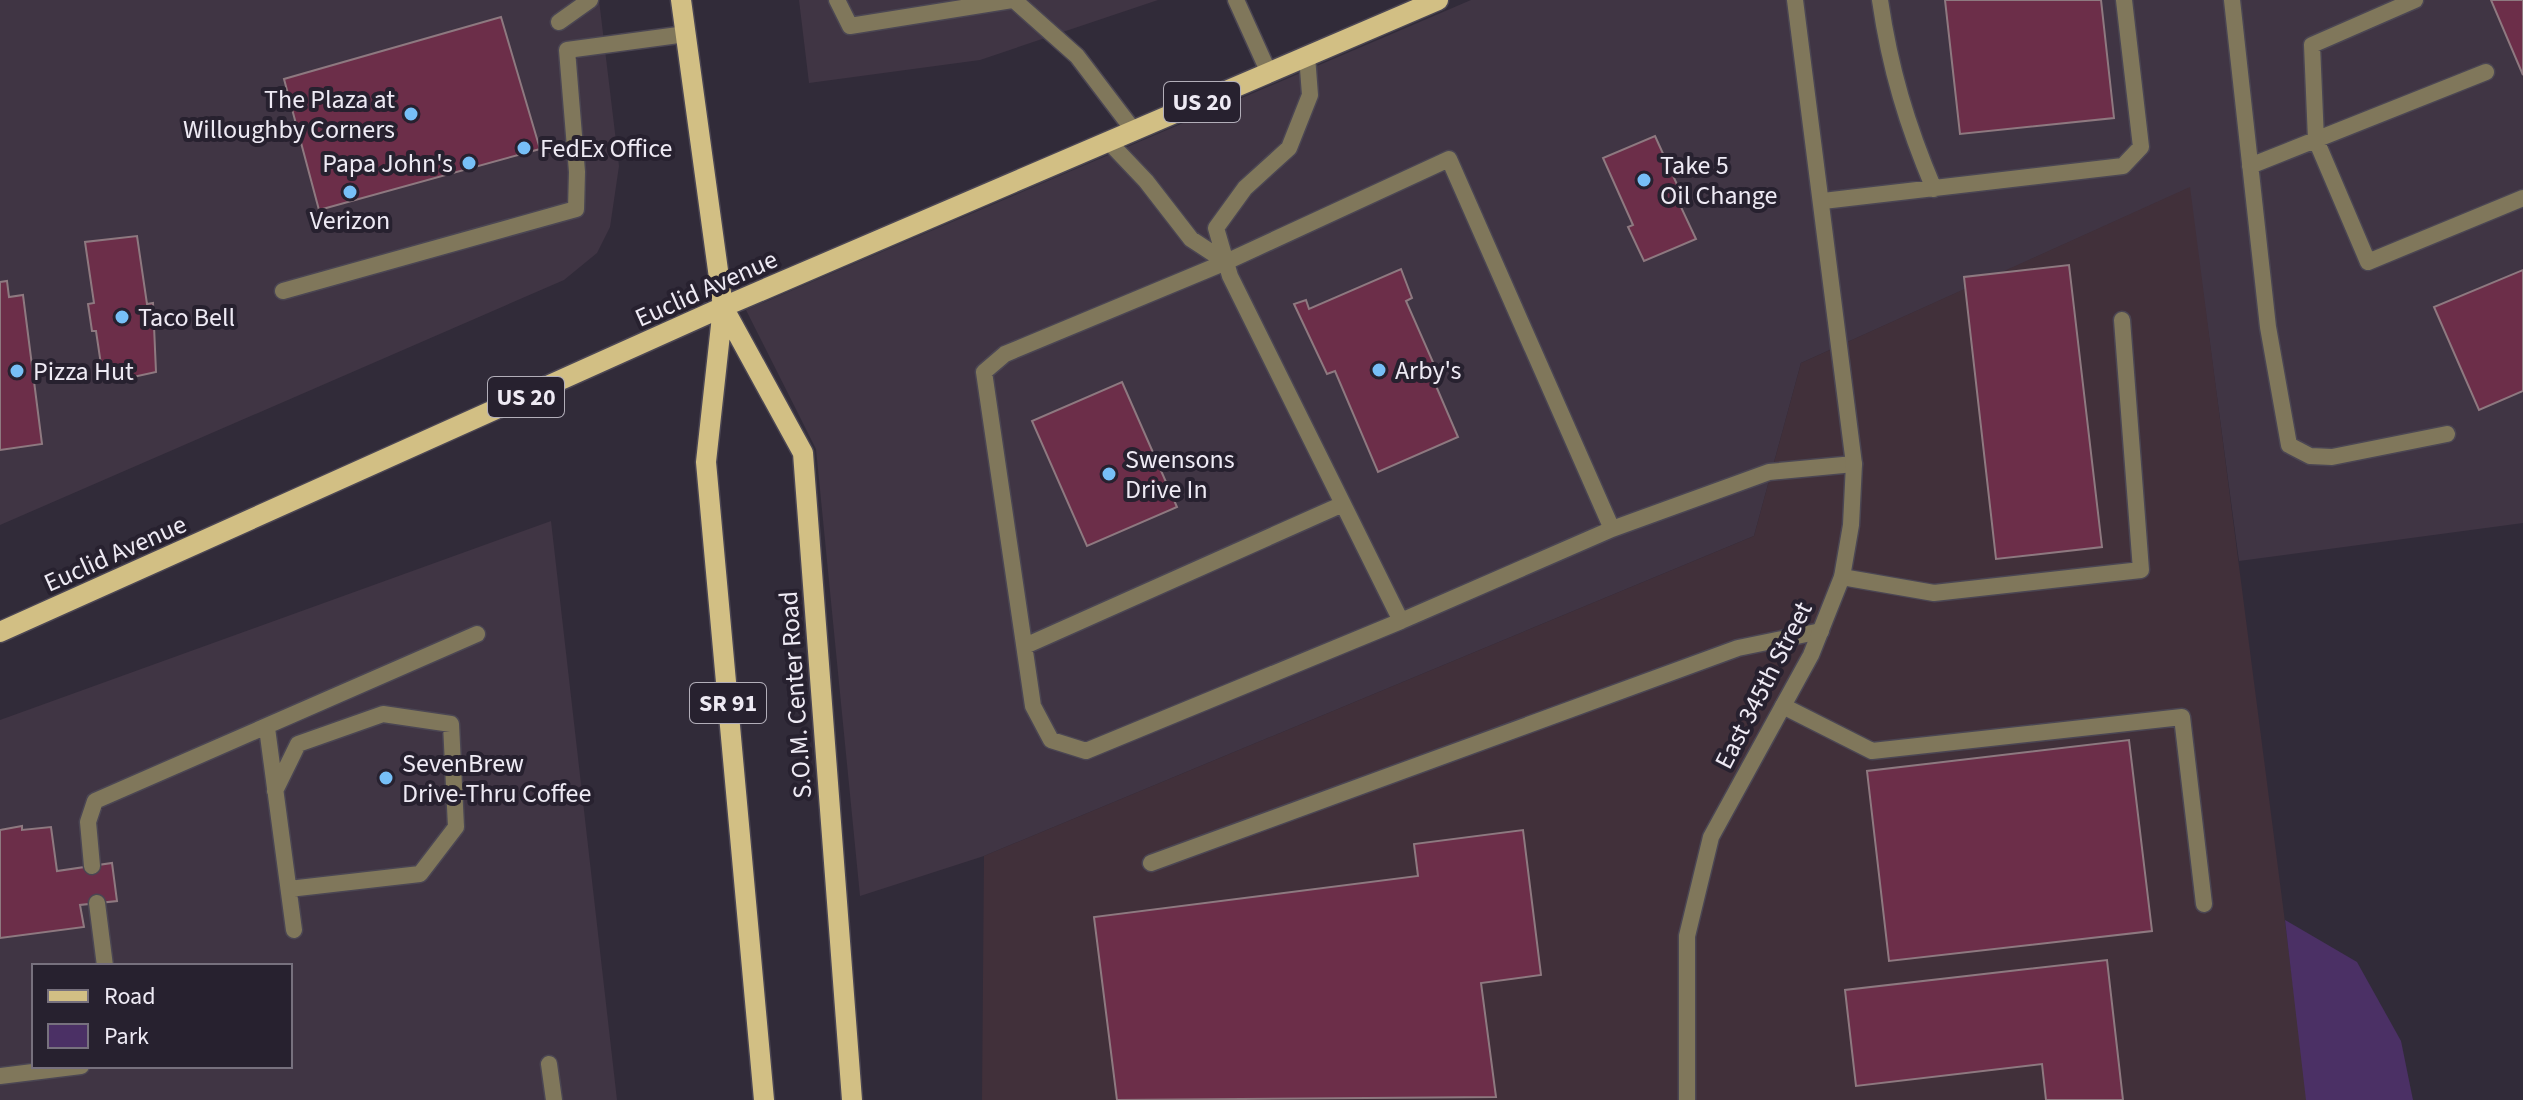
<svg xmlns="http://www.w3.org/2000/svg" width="2523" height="1100" font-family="'Source Sans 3',sans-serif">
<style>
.commercial{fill:#403544;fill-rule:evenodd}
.industrial{fill:#41303a}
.green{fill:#4b3065}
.building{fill:#6c2e49;stroke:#8e7980;stroke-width:2}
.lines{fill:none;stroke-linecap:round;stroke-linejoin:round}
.lane-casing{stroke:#4b4653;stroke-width:19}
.street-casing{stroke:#4b4653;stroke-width:19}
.primary-casing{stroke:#4b4653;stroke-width:23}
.lane{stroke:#80775b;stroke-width:16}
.street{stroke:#80775b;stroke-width:16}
.primary{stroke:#d2bf84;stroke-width:20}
.poi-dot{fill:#77bff7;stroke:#27212f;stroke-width:3}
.labels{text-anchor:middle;stroke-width:8;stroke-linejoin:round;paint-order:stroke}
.shield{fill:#27212f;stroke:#b2aeb9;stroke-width:2}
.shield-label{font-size:24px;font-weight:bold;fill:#eeeaf4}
.poi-label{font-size:26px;fill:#eeeaf4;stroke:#27212f;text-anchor:start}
.street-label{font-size:26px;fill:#eeeaf4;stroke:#27212f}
</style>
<rect width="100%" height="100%" fill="#312b39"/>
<path class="commercial" d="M0 0H599L619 166 610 227 597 253 564 280 0 525Z
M799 0H1158L980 60 809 83Z
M1471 0H2523V523L2239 561 2189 188 1801 363 1754 536 984 856 860 896 816 449 746 310Z
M551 521 617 1100H0V720ZM34 966H290V1066H34Z"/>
<path class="industrial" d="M2190 187 2308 1100H982L984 856 1754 536 1801 363Z"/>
<path class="green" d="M2285 920 2357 962 2401 1041 2413 1100H2306Z"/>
<path class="building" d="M1945 0H2101L2114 118 1960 134Z
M2491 0H2523V75Z
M501 17 540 149 319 210 284 79Z
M1655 136 1685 202 1680 205 1696 239 1644 261 1628 227 1633 225 1603 158Z
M137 236 147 304 153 303 156 372 115 381 103 378 96 331H92L88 304 94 303 85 242Z
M2069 265 2102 547 1996 559 1964 277Z
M1401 269 1412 298 1406 301 1436 369 1430 372 1458 437 1378 472 1335 371 1327 374 1294 304 1306 300 1309 309Z
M2523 270V391L2479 410 2434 307Z
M7 281 9 297 23 295 42 444 0 450V282Z
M1122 382 1177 507 1087 546 1032 421Z
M2129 740 2152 931 1889 961 1867 771Z
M22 826V830L51 827 57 871 112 863 117 901 80 905 84 927 0 938V830Z
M1523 830 1541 975 1481 983 1496 1097 1117 1100 1094 917 1418 876 1414 844Z
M2107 960 2123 1100H2046L2042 1064 1856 1086 1845 990Z"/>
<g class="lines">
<defs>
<path id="lane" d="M837 0 850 26 1012 0
M1014 0 1077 56 1134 131
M1236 0 1269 73
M1880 0C1890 69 1907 125 1934 189
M2232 0 2268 327 2289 445 2310 456 2332 457 2447 434
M2415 0 2312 45 2316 140 2368 262 2523 198
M559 22 590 0
M1307 56 1310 95 1289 148 1245 188 1216 228 1230 276 1401 621 1612 529 1769 472 1854 464
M1108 141 1146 181 1191 239 1226 262
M2250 166 2486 72
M1823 201 2123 166 2141 147 2124 0
M283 291 576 209 577 172 567 50 686 34
M1842 577 1934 593 2141 570 2122 320
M1401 621 1086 751 1051 740 1033 706 984 372 1005 354 1226 262 1449 159 1612 529
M1025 646 1343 504
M1783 706 1872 751 2182 717 2204 904
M267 728 294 930
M275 791 298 744 383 714 451 724 456 827 420 874 289 889
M1151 863 1738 648 1821 631
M92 866 88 822 95 801 477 634
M97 903 105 966
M549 1064 554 1100
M0 1076 81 1066"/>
<path id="street" d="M1687 1100V936L1711 837 1811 655 1842 577 1851 525 1854 464 1795 0"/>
<path id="primary" d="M681 0 723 307 706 462 764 1100
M723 307 803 453 852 1100
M0 632 723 307 1438 0"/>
</defs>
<use href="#lane" class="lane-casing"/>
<use href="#street" class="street-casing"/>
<use href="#primary" class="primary-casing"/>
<use href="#lane" class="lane"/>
<use href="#street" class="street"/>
<use href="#primary" class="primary"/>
</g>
<g class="poi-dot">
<circle cx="411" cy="114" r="8"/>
<circle cx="524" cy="148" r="8"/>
<circle cx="469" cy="163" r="8"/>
<circle cx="1644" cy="180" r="8"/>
<circle cx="350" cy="192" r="8"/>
<circle cx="122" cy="317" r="8"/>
<circle cx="1379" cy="370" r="8"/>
<circle cx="17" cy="371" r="8"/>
<circle cx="1109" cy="474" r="8"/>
<circle cx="386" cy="778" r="8"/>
</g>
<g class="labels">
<g class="shield">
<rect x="1164" y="82" width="76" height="40" rx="6"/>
<rect x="488" y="377" width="76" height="40" rx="6"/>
<rect x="690" y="683" width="76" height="40" rx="6"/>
</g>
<g class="shield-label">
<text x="1202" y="110">US 20</text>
<text x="526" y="405">US 20</text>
<text x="728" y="711">SR 91</text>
</g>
<g class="poi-label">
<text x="395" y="108" text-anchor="end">The Plaza at<tspan x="395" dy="30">Willoughby Corners</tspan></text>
<text x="540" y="157">FedEx Office</text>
<text x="453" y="172" text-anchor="end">Papa John's</text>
<text x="1660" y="174">Take 5<tspan x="1660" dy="30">Oil Change</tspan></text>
<text x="350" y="229" text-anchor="middle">Verizon</text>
<text x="138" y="326">Taco Bell</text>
<text x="1395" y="379">Arby's</text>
<text x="33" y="380">Pizza Hut</text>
<text x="1125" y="468">Swensons<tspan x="1125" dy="30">Drive In</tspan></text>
<text x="402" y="772">SevenBrew<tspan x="402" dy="30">Drive-Thru Coffee</tspan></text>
</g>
<g class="street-label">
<text transform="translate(706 288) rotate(-24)" y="9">Euclid Avenue</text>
<text transform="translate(115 553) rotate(-24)" y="9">Euclid Avenue</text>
<text transform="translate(1763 685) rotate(-63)" y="9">East 345th Street</text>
<text transform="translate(795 695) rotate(-94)" y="9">S.O.M. Center Road</text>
</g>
</g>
<rect x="32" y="964" width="260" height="104" fill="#27212f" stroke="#77717e" stroke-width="2"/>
<rect x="48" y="990" width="40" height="12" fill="#d2bf84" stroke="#77717e" stroke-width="2"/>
<text x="104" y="1004" font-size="24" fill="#eeeaf4">Road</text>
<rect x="48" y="1024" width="40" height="24" fill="#4b3065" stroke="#77717e" stroke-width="2"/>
<text x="104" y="1044" font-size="24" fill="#eeeaf4">Park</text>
</svg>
